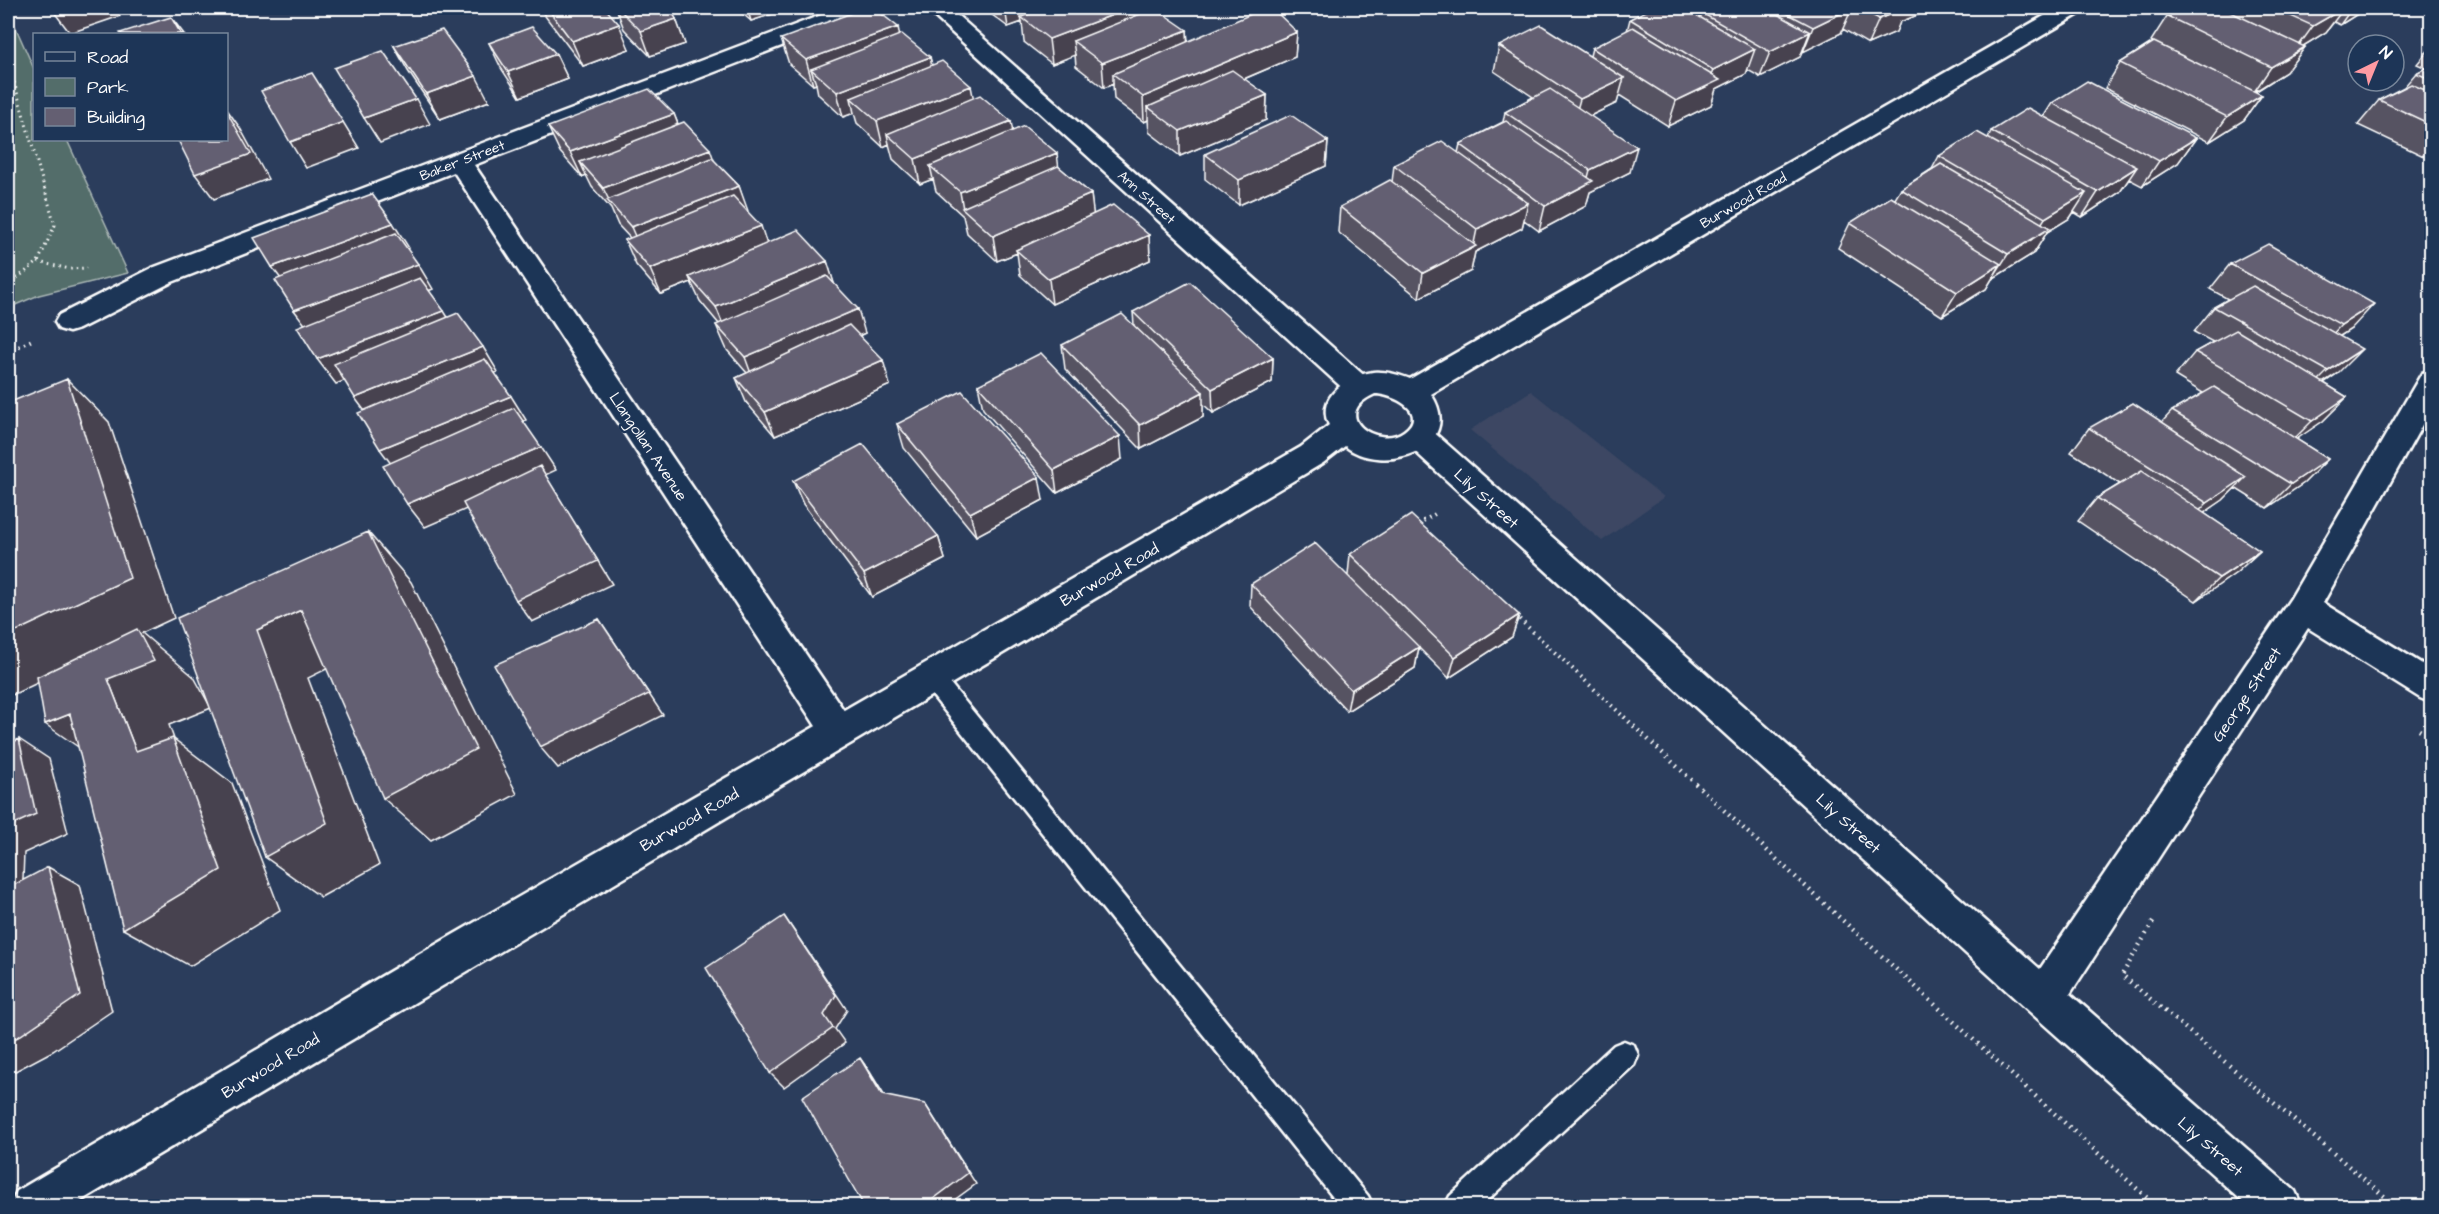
<svg xmlns="http://www.w3.org/2000/svg" width="2439" height="1214" font-family="'Architects Daughter',sans-serif">
<style>
.built{fill:#3c4763}
.green{fill:#536d6a;stroke:#a9b6b4;stroke-width:1.5}
.lines{fill:none;stroke-linecap:round;stroke-linejoin:round}
.lane-casing{stroke:#fff;stroke-width:5}
.street-casing{stroke:#fff;stroke-width:5}
.secondary-casing{stroke:#fff;stroke-width:5}
.path-far2{stroke:#fff;stroke-width:3;stroke-dasharray:1.5 4;stroke-linecap:butt}
.path-far1{stroke:#fff;stroke-width:4;stroke-dasharray:1.5 4.5;stroke-linecap:butt}
.path{stroke:#fff;stroke-width:4.5;stroke-dasharray:1.5 5;stroke-linecap:butt}
.lane{fill:#1d3557;fill-rule:evenodd}
.street{fill:#1d3557;fill-rule:evenodd}
.secondary{fill:#1d3557;fill-rule:evenodd}
.wall{fill:#565262;stroke:#fff;stroke-width:1.5}
.shaded-wall{fill:#464250;stroke:#fff;stroke-width:1.5}
.building{fill:#645f72;stroke:#fff;stroke-width:1.5}
.labels{text-anchor:middle;stroke-width:5;stroke-linejoin:round;paint-order:stroke}
.far-street-label{font-size:14px;fill:#fff;stroke:#1d3557}
.street-label{font-size:16px;fill:#fff;stroke:#1d3557}
</style>
<rect width="100%" height="100%" fill="#2b3d5c"/>
<filter id="ink" filterUnits="userSpaceOnUse"><feTurbulence type="fractalNoise" baseFrequency=".0167" numOctaves="2"/><feDisplacementMap in="SourceGraphic" scale="12" xChannelSelector="R" yChannelSelector="G"/><feConvolveMatrix kernelMatrix="1 2 1 2 8 2 1 2 1" color-interpolation-filters="sRGB"/></filter>
<g filter="url(#ink)">
<path class="built" d="M1531 391 1664 497 1602 541 1470 430Z"/>
<path class="green" d="M8 10 34 69V140H67L128 273 39 295 8 308Z"/>
<g class="lines">
<defs>
<path id="lane" d="M932 668 940 671 1368 1196 1373 1206H1340L924 685 920 678 924 671Z
M1624 1041 1634 1045 1638 1055 1634 1065 1481 1206H1445L1450 1196 1614 1045Z"/>
<path id="street" d="M840 8H870L867 13 474 165 851 721 857 732 851 743 839 747 827 743 454 172 172 282 79 329 69 332 59 329 55 322 59 315 152 268Z
M925 8H949L1368 379 1373 386 1368 393 1358 397 1348 393Z
M2432 370V407L2323 603 2432 670V703L2420 698 2308 628 2070 994 2295 1191 2302 1206H2248L2030 1012 1408 445 1404 437 1408 429 1419 426 1430 429 2040 969 2291 598 2422 373Z"/>
<path id="secondary" d="M2058 8H2084L2081 13 1431 394C1467 449 1382 476 1345 446L1323 463 72 1206H10L17 1191 399 966 1301 447 1329 425C1315 398 1348 375 1373 372 1386 371 1399 375 1410 379ZM1375 394C1393 394 1430 412 1404 431 1378 450 1327 415 1375 394Z"/>
</defs>
<use href="#lane" class="lane-casing"/>
<use href="#street" class="street-casing"/>
<use href="#secondary" class="secondary-casing"/>
<path class="path-far2" d="M8 61 55 225 38 262 8 285
M38 262 70 269 87 268"/>
<path class="path-far1" d="M8 352 34 339
M1418 524 1435 514
M1515 615 1625 718"/>
<path class="path" d="M1624 717 1817 897 2156 1206
M2419 730 2432 738
M2153 922 2122 975 2396 1206"/>
<use href="#lane" class="lane"/>
<use href="#street" class="street"/>
<use href="#secondary" class="secondary"/>
</g>
<path class="wall" d="M539 8H605L629 49 583 66Z
M616 8H670L676 19 685 44 650 56 624 29Z
M736 8H791L751 21Z
M983 8H1134V16L1187 30 1188 41 1297 32 1295 57 1244 79 1267 95 1266 120 1180 156 1149 132 1148 120 1144 122 1114 99 1113 84 1104 88 1076 66 1075 55 1052 64 1024 42 1022 22 1008 27Z
M1652 8H1927L1925 12 1900 22 1896 32 1868 44 1843 29 1841 33 1802 52 1800 57 1760 77 1748 70 1746 74 1716 89 1711 105 1668 126 1619 95 1617 103 1590 116 1630 172 1590 192 1586 206 1539 231 1524 220 1522 228 1475 252 1471 271 1419 298 1338 232 1340 207 1392 182 1394 165 1458 153 1460 144 1503 122 1505 112 1533 97 1494 71 1499 46 1590 56 1592 48 1627 31 1630 19Z
M2181 8H2367L2340 25 2334 22 2326 32 2303 46 2305 47 2286 72 2255 92 2262 95 2244 120 2209 142 2105 88 2120 63 2153 42 2151 41 2167 16Z
M899 35 930 57 932 65 974 98 1012 131 1058 166 1091 194 1093 214 1149 235 1150 260 1052 304 1020 275 1017 253 997 261 967 233 963 216 936 191 933 179 920 184 893 159 889 144 883 147 857 123 854 113 843 117 818 94 816 84 813 85 789 64 781 39Z
M489 43 556 54 568 79 520 97 501 68Z
M394 46 489 101 440 119 408 71Z
M2432 46V160L2358 125 2379 100 2404 87 2416 73 2426 68 2417 64Z
M2052 103 2196 138 2178 163 2142 186 2129 179 2120 192 2082 217 2074 212 2070 218 2047 232 2034 253 1992 279 1986 289 1942 316 1838 248 1850 223 1895 199 1901 189 1932 169 1939 156 1988 138 1991 131 2044 116Z
M674 114 678 124 739 186 747 212 767 243 827 261 834 284 865 333 859 336 890 385 775 436 746 402 736 378 747 373 727 350 716 325 719 324 700 301 691 282 661 294 636 265 625 240 630 238 618 225 611 209 592 187 586 175 582 177 560 152 548 127Z
M1328 141 1326 166 1239 205 1205 179V154Z
M2230 264 2351 329 2340 336 2338 373 2324 383 2347 397 2323 421 2296 439 2328 459 2304 483 2267 508 2235 488 2223 500 2204 513 2260 551 2236 573 2196 601 2078 521 2097 498 2120 484 2071 452 2089 428 2162 422 2172 411 2203 393 2175 376 2195 352 2213 342 2194 332 2214 307 2228 299 2210 289Z
M1133 312 1273 358 1272 382 1213 413 1203 404V417L1141 449 1065 369 1062 345 1134 325Z
M978 385 1122 459 1057 493 983 409Z
M897 424 1043 500 976 536 904 448Z
M793 481 938 536 945 559 872 597 803 504Z
M1350 554 1519 615 1512 637 1449 678 1419 648 1415 668 1347 711 1250 606 1251 584 1348 575Z
M2432 598V605L2426 602Z"/>
<path class="shaded-wall" d="M51 8H116L120 16 70 33Z
M747 8H791L751 21Z
M1005 8H1061L1021 17 1022 22 1008 27Z
M1131 8H1134L1135 32 1073 41 1075 55 1052 64 1049 39Z
M1852 8 1841 33 1803 52 1813 27Z
M1904 8H1927L1925 12 1900 22 1896 32 1868 44 1879 19Z
M2344 8 2326 32 2295 51 2313 26Z
M2352 8H2367L2340 25Z
M171 17 184 34H181Z
M676 19 685 44 650 56 641 31Z
M619 24 629 49 583 66 572 41Z
M898 27 903 52 811 69 816 84 813 85 806 60Z
M1187 30 1188 55 1113 74V84L1104 88 1102 63Z
M1297 32 1295 57 1159 115 1148 107V120L1144 122 1143 97Z
M1810 32 1800 57 1760 77 1770 52Z
M2305 47 2286 72 2254 92 2271 67Z
M1755 49 1746 74 1716 89 1711 105 1668 126 1676 101 1708 86 1713 70Z
M556 54 568 79 520 97 508 72Z
M930 57 935 82 851 98 854 113 843 117 837 92Z
M476 76 489 101 440 119 426 94Z
M1624 78 1617 103 1573 124 1580 99Z
M971 86 976 111 887 134 889 144 883 147 877 121Z
M1267 95 1266 120 1180 156V131Z
M2262 95 2244 120 2209 142 2227 117Z
M416 99 430 124 380 143 364 118Z
M226 108 240 128 268 179 214 199 195 174Z
M674 114 684 140 580 162 586 175 582 177 570 152Z
M1011 121 1015 146 930 166 933 179 920 184 915 159Z
M343 122 359 148 306 168 290 142Z
M2196 138 2178 163 2142 186 2159 161Z
M1328 141 1326 166 1239 205V180Z
M1637 147 1630 172 1590 192 1586 206 1539 231 1545 206 1586 185 1590 170Z
M710 149 719 174 611 204 603 188Z
M1057 153 1060 178 963 209 960 192Z
M2137 167 2120 192 2082 217 2098 192Z
M739 186 748 211 642 252 631 227Z
M2086 193 2070 218 2047 232 2034 253 1992 279 2008 254 2031 240 2045 218Z
M1091 194 1094 219 1016 250 1017 253 997 261 993 236Z
M1528 203 1522 228 1475 252 1471 271 1419 298 1423 273 1473 248 1477 229Z
M393 223 409 248 291 292 272 267Z
M761 226 769 251 689 277 691 282 661 294 650 269Z
M1149 235 1150 260 1052 304 1049 279Z
M827 261 835 286 726 332 716 307Z
M418 264 433 289 313 335 294 310Z
M2001 264 1986 289 1942 316 1957 292Z
M2374 304 2351 329 2318 350 2341 325Z
M858 309 865 333 754 382 745 357Z
M444 311 459 335 336 384 317 359Z
M483 347 498 372 373 422 355 398Z
M2362 349 2338 373 2304 395 2328 371Z
M1273 358 1272 382 1213 413 1212 389Z
M883 360 890 385 775 436 765 412Z
M67 379 109 422 174 618 142 633 194 677 211 708 169 725 174 739 232 783 280 910 190 966 123 929 136 751 108 679 140 634 8 697V635Z
M1203 392V417L1141 449 1140 425Z
M511 396 526 420 398 473 380 449Z
M2347 397 2323 421 2288 445 2312 421Z
M1120 436 1122 459 1057 493 1054 470Z
M541 447 556 470 545 475 612 584 532 622 516 600 545 475 425 527 407 504Z
M2328 459 2304 483 2267 508 2291 484Z
M1039 477 1043 500 976 536 970 513Z
M2246 477 2223 500 2185 526 2207 503Z
M368 532 411 582 517 794 431 840 383 798Z
M938 536 945 559 872 597 864 574Z
M2260 551 2236 573 2196 601 2219 578Z
M301 610 349 658 308 678 379 865 321 897 265 857 257 630Z
M1519 615 1512 637 1449 678 1455 657Z
M599 619 663 715 558 768 540 747Z
M1419 647 1415 668 1347 711 1351 690Z
M70 714 110 769 45 724Z
M19 739 49 759 68 833 24 853 22 906 8 914V827Z
M48 867 80 885 112 1011 53 1051 8 1075V1042Z
M784 916 847 1010 835 1029 845 1043 784 1087 770 1073 824 1015Z
M860 1058 870 1072 892 1108 882 1095Z
M925 1104 976 1184 946 1206H924Z"/>
<path class="building" d="M547 8H605L619 24 572 41Z
M618 8H670L676 19 641 31Z
M865 8H874L898 27 806 60 781 39Z
M1046 8H1131L1049 39 1021 17Z
M1155 8 1187 30 1102 63 1073 41Z
M1265 8H1272L1297 32 1143 97 1113 74Z
M1652 8H1684L1755 49 1713 70 1630 19Z
M1693 8H1766L1810 32 1770 52Z
M1777 8H1852L1813 27Z
M1859 8H1906L1879 19Z
M2181 8H2222L2305 47 2271 67 2167 16Z
M2273 8H2344L2313 26Z
M171 17 181 34H121L120 33Z
M1541 25 1624 78 1580 99 1499 46Z
M532 27 556 54 508 72 489 43Z
M1633 27 1720 80 1676 101 1592 48Z
M442 30 476 76 426 94 394 46Z
M902 34 930 57 837 92 811 69Z
M2154 42 2262 95 2227 117 2120 63Z
M383 51 416 99 364 118 334 68Z
M942 61 971 86 877 121 851 98Z
M2432 65V80L2416 73Z
M1232 70 1267 95 1180 131 1148 107Z
M312 73 343 122 290 142 261 91Z
M2087 81 2196 138 2159 161 2052 103Z
M2411 84 2432 93V125L2379 100Z
M649 89 674 114 570 152 548 127Z
M1550 89 1637 147 1590 170 1505 112Z
M980 95 1011 121 915 159 887 134Z
M2028 108 2137 167 2098 192 1991 131Z
M226 110 251 154 195 174 178 140H226Z
M1291 115 1328 141 1239 180 1205 154Z
M1506 121 1593 181 1545 206 1460 144Z
M684 122 710 149 603 188 580 162Z
M1024 126 1057 153 960 192 930 166Z
M1977 132 2086 193 2045 218 1939 156Z
M1442 141 1528 203 1477 229 1394 165Z
M712 158 739 186 631 227 607 200Z
M1941 164 2050 228 2008 254 1901 189Z
M1058 166 1091 194 993 236 962 208Z
M1390 180 1476 246 1423 273 1340 207Z
M372 194 393 223 272 267 254 238Z
M733 196 761 226 650 269 625 240Z
M1891 197 2001 264 1957 292 1850 223Z
M1113 205 1149 235 1049 279 1016 250Z
M798 230 827 261 716 307 689 277Z
M396 233 418 264 294 310 275 280Z
M2268 244 2374 304 2341 325 2230 264Z
M827 276 858 309 745 357 716 325Z
M420 278 444 311 317 359 297 327Z
M1190 282 1273 358 1212 389 1133 312Z
M2253 286 2362 349 2328 371 2214 307Z
M458 313 483 347 355 398 334 364Z
M1122 314 1203 392 1140 425 1062 345Z
M849 325 883 360 765 412 736 378Z
M2236 330 2347 397 2312 421 2195 352Z
M1041 353 1120 436 1054 470 978 385Z
M485 359 511 396 380 449 358 413Z
M67 379 130 578 8 635V403Z
M2214 387 2328 459 2291 484 2172 411Z
M962 391 1039 477 970 513 897 424Z
M2133 403 2246 477 2207 503 2089 428Z
M514 408 541 447 407 504 383 466Z
M863 444 938 536 864 574 793 481Z
M540 466 598 561 516 600 463 503Z
M2142 471 2260 551 2219 578 2097 498Z
M1411 515 1519 615 1455 657 1350 554Z
M368 532 476 749 383 798 301 610 257 630 327 823 265 857 177 618Z
M1315 543 1419 647 1351 690 1251 584Z
M599 619 649 694 540 747 494 665Z
M137 629 154 661 108 679 136 751 173 738 221 870 123 929 70 714 45 724 37 677Z
M19 739 36 814 8 827V745Z
M48 867 80 995 18 1037 8 1042V888Z
M784 916 836 995 824 1015 833 1028 770 1073 706 968Z
M860 1058 882 1095 925 1104 968 1173 924 1206H864L802 1097Z"/>
</g>
<g class="labels">
<g class="far-street-label">
<text transform="translate(462 160) rotate(-21)" y="5">Baker Street</text>
<text transform="translate(1147 197) rotate(42)" y="5">Ann Street</text>
<text transform="translate(1743 200) rotate(-30)" y="5">Burwood Road</text>
</g>
<g class="street-label">
<text transform="translate(649 446) rotate(56)" y="6">Llangollan Avenue</text>
<text transform="translate(1487 498) rotate(42)" y="6">Lily Street</text>
<text transform="translate(1109 574) rotate(-30)" y="6">Burwood Road</text>
<text transform="translate(2246 694) rotate(-56)" y="6">George Street</text>
<text transform="translate(689 819) rotate(-30)" y="6">Burwood Road</text>
<text transform="translate(1849 823) rotate(42)" y="6">Lily Street</text>
<text transform="translate(270 1065) rotate(-31)" y="6">Burwood Road</text>
<text transform="translate(2211 1146) rotate(41)" y="6">Lily Street</text>
</g>
</g>
<rect width="2439" height="1214" fill="none" stroke="#1d3557" stroke-width="30"/>
<rect x="15" y="15" width="2409" height="1184" fill="none" stroke="#fff" stroke-width="2" filter="url(#ink)"/>
<rect x="33" y="33" width="195" height="108" fill="#1d3557" stroke="#77869a" stroke-width="1.5"/>
<rect x="45" y="52" width="30" height="9" fill="#1d3557" stroke="#77869a" stroke-width="1.5"/>
<text x="87" y="63" font-size="18" fill="#ffffff">Road</text>
<rect x="45" y="78" width="30" height="18" fill="#536d6a" stroke="#77869a" stroke-width="1.5"/>
<text x="87" y="93" font-size="18" fill="#ffffff">Park</text>
<rect x="45" y="108" width="30" height="18" fill="#645f72" stroke="#77869a" stroke-width="1.5"/>
<text x="87" y="123" font-size="18" fill="#ffffff">Building</text>
<g transform="translate(2376 63) rotate(43)"><circle r="28" fill="#1d3557" stroke="#77869a" stroke-width="1.5"/>
<path d="M0-4.5L10 22L0 15L-10 22Z" fill="#ff9aa2"/>
<text y="-9" font-size="16" font-weight="bold" text-anchor="middle" fill="#ffffff">N</text>
</g>
</svg>
